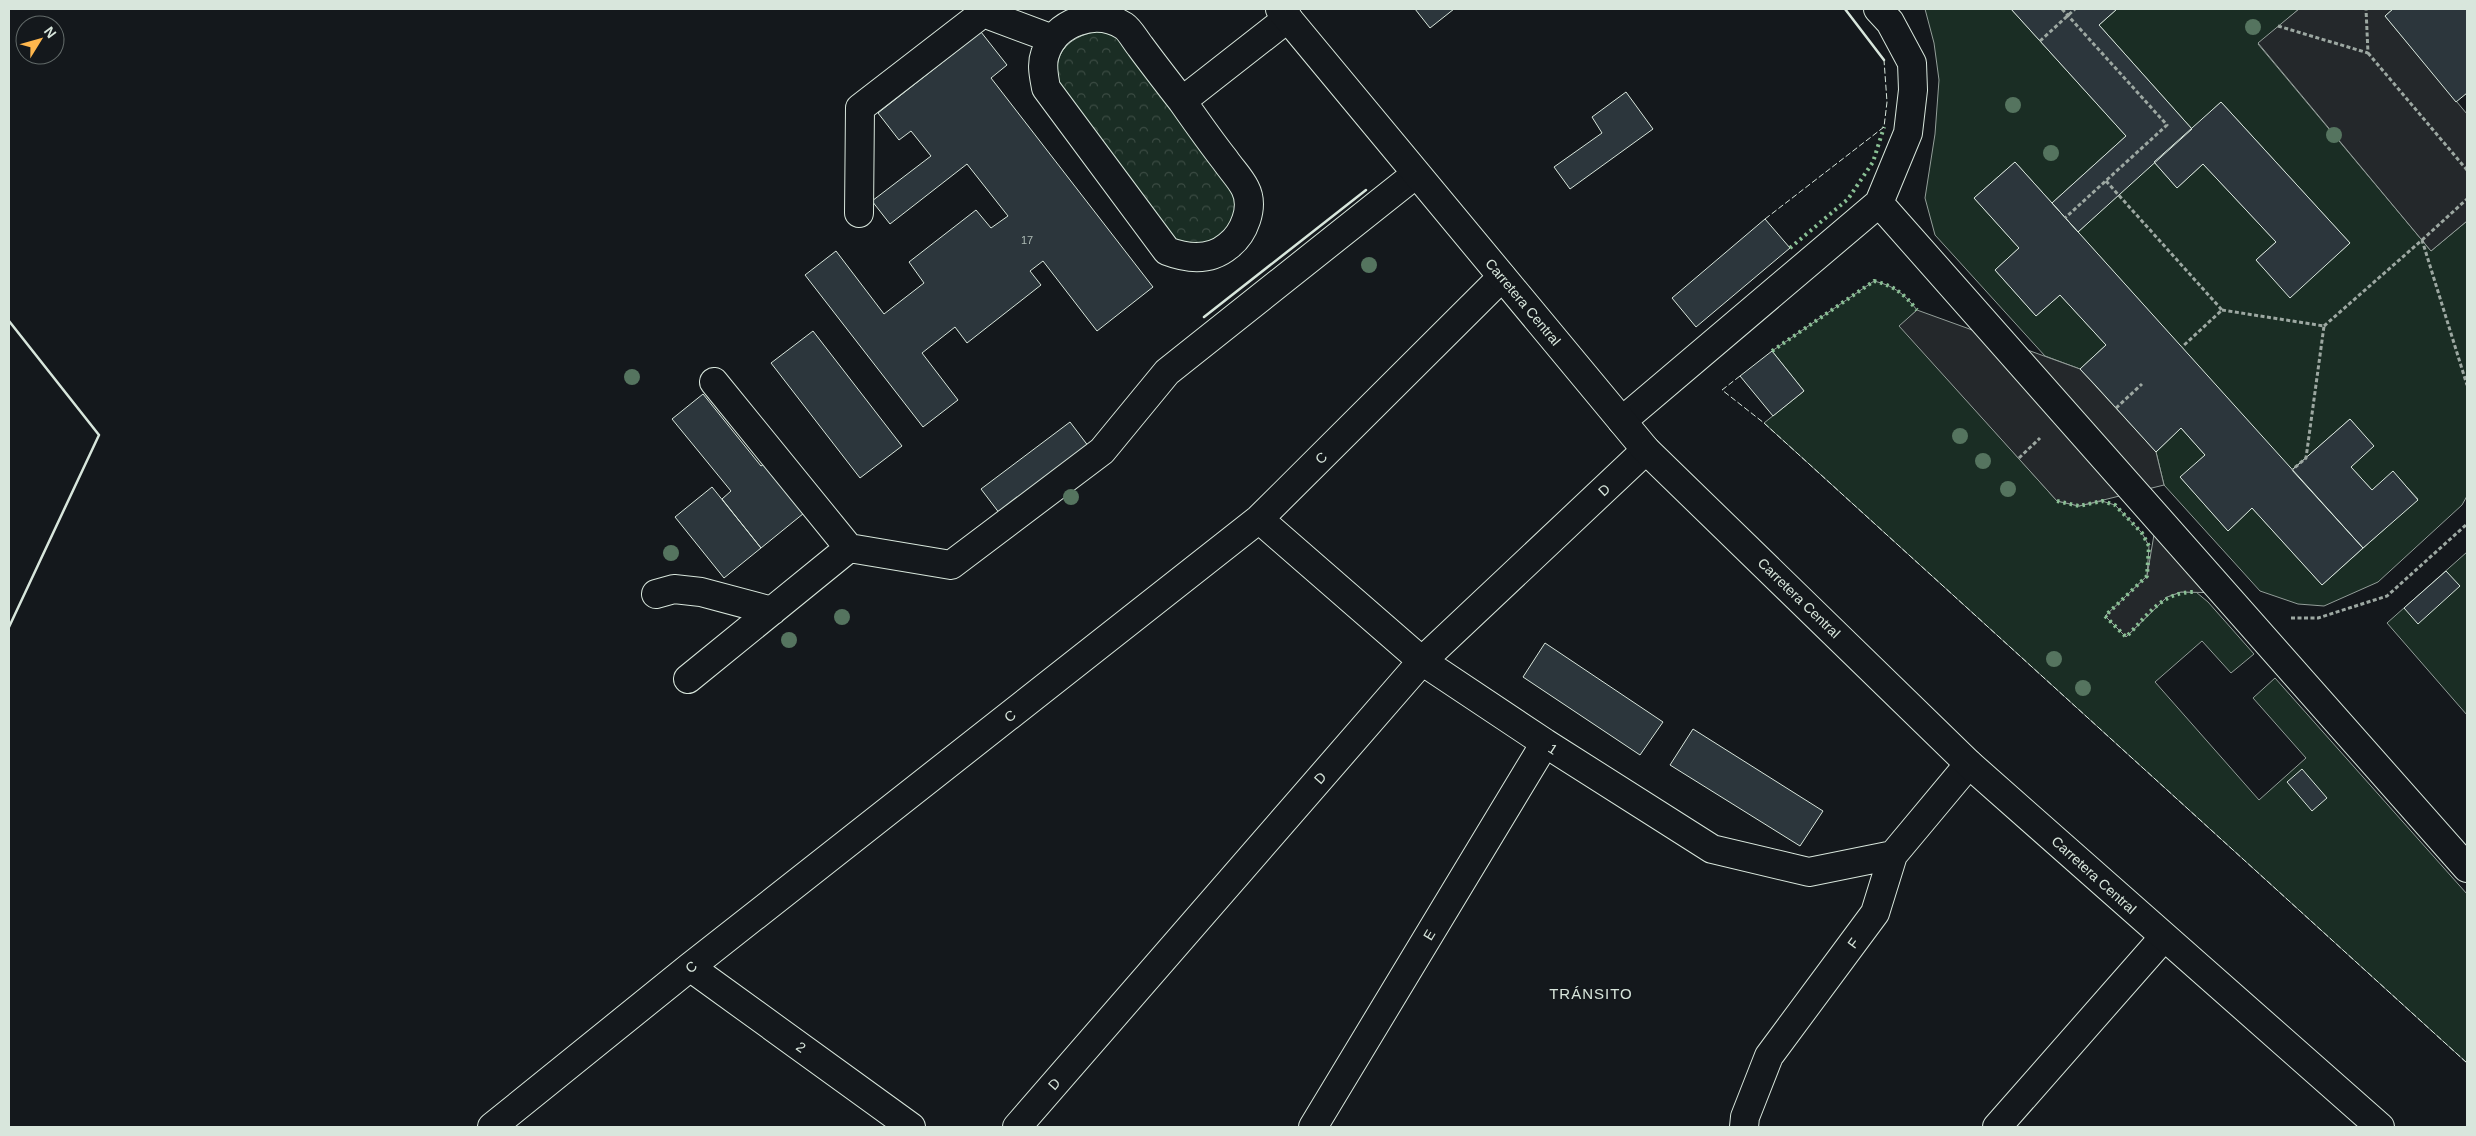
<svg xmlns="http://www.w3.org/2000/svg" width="2476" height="1136" font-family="Arial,sans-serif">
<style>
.park{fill:url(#park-crowns);stroke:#939e99}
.garden{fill:#1a2d24;stroke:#939e99}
.parking{fill:#24282b;stroke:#939e99}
.building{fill:#2c363c;stroke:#d8e6dc}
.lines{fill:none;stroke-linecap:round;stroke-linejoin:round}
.minor-casing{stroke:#d8e6dc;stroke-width:30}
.major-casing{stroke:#d8e6dc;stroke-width:30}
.path{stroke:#9da8a2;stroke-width:3;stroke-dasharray:4 2.5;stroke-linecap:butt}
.minor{stroke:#14181c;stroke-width:28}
.major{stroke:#14181c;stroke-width:28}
.hedge{stroke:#8ac095;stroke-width:4;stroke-dasharray:2.5 4;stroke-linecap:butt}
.fence{stroke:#d8e6dc;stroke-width:1;stroke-dasharray:6 2.5;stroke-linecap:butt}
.wall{stroke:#d8e6dc;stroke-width:2.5}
.tree{fill:#55745f}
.labels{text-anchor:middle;stroke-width:4;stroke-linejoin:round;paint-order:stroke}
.number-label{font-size:11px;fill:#adbab4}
.street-label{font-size:14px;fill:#d8e6dc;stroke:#14181c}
.neighbourhood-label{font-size:15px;letter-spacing:1px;fill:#d8e6dc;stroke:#14181c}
</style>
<defs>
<pattern id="park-crowns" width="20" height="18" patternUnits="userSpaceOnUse" patternTransform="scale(1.25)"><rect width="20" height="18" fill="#1a2d24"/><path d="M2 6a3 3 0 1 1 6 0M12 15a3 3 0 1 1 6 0" fill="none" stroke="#3b4b43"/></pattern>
</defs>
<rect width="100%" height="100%" fill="#14181c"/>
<path class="park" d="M1099 31 1113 34 1126 42 1232 184C1234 193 1238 206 1235 214 1233 223 1228 227 1222 233 1206 249 1185 246 1166 234L1060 92C1050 57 1064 37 1099 31Z"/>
<path class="garden" d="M1925 9H2011L2126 136 2052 203 2015 162 1974 198 2019 248 1995 270 2036 316 2060 295 2106 345 2080 369 2045 356 1935 235 1925 198 1935 134 1939 80 1934 43Z
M2117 9H2299L2258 44 2431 251 2467 221V496L2462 505 2378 582 2324 606 2298 604 2260 591 2164 485 2156 452 2181 428 2205 455 2181 478 2228 531 2252 508 2322 585 2418 499 2393 472 2372 490 2351 467 2373 446 2350 419 2292 470 2078 232 2154 162 2177 188 2203 164 2276 242 2256 260 2290 297 2350 243 2221 102 2192 129 2099 25Z
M1874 281C1895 286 1904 294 1917 310L1900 326 2057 501 2079 506 2102 501 2115 505 2142 533 2149 546 2147 576 2106 616 2126 637 2167 597 2181 592H2196L2208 602 2254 654 2231 673 2202 641 2155 682 2259 800 2306 758 2253 698 2275 678 2467 894V1063L1764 423 1804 391 1772 351Z
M2467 552V715L2387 623Z"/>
<path class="parking" d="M2299 9H2393L2385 16 2467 114V221L2431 251 2258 43Z
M1917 310 2080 369 2156 452 2164 485 2079 506 2057 501 1899 326Z
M2157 517 2224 593 2181 592 2167 597 2126 637 2105 616 2147 576Z"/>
<path class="building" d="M1415 9H1454L1430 28Z
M2011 9H2117L2099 25 2192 129 2078 232 2052 203 2126 136Z
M2393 9H2467V93L2456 102 2385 16Z
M981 32 1007 65 991 78 1153 287 1097 331 1043 261 1030 271 1041 285 967 343 955 327 922 353 958 400 923 427 805 275 836 251 884 314 924 283 909 262 976 210 991 228 1008 216 967 164 890 224 872 201 931 156 911 131 899 140 878 113Z
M1626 92 1653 129 1570 189 1554 167 1602 133 1592 117Z
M2221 102 2350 243 2290 298 2256 260 2276 242 2203 164 2177 188 2154 162Z
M2015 162 2363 548 2322 585 2252 508 2228 531 2180 477 2205 455 2181 428 2156 452 2096 386 2080 369 2106 345 2060 295 2036 316 1995 270 2019 248 1974 198Z
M1765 219 1790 248 1696 327 1672 298Z
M813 331 902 446 860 478 771 363Z
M1772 351 1804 391 1773 416 1740 376Z
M703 394 761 466 770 460 809 509 761 548 722 499 731 491 672 419Z
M2350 419 2374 446 2351 467 2372 490 2393 471 2418 500 2363 548 2292 470Z
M1070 422 1089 447 1000 514 981 489Z
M712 487 761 548 724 578 675 517Z
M2446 571 2460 586 2418 624 2404 608Z
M1545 643 1663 722 1640 755 1523 677Z
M1693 729 1823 811 1800 846 1670 765Z
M2302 769 2327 798 2312 811 2287 782Z"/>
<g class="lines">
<defs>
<path id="minor" d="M1878 9 1890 22 1912 63 1913 90 1908 133 1879 203 2467 868
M1182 101C1196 121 1210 141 1225 160 1231 169 1240 178 1245 188 1255 207 1244 234 1228 246 1210 261 1188 259 1167 251L1046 88C1044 76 1041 65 1045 54 1055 22 1096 8 1124 26 1130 30 1135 40 1140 46 1154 65 1168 83 1182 101L1288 18
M859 213 860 108 983 13 1053 39
M1622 421 1879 203
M1259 519 1422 661 1545 743 1712 849 1809 872 1893 855
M849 548 951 565 1102 451 1167 372 1416 174
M656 594 674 589 701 592 772 611
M688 679 849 548 714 382
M690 967 911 1127
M492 1127 690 967 1259 519 1502 277
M1017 1127 1422 661 1646 450
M1313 1127 1545 743
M1744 1127 1745 1117 1769 1056 1875 913 1893 855 1969 764
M1997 1127 2164 937"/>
<path id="major" d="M1280 9 1646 450 1969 764 2380 1127"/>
</defs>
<use href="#minor" class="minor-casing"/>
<use href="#major" class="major-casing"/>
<path class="path" d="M2062 9 2167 125 2065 218
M2278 26 2368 53 2366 9
M2040 41 2075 9
M2368 53 2467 170
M2106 181 2222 310 2182 347
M2422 240 2467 199
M2222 310 2324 326 2306 458 2292 470
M2324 326 2422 240 2467 385
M2116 408 2142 384
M2019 458 2040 438
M2291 618H2318L2387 596 2467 524"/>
<use href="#minor" class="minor"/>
<use href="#major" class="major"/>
<path class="hedge" d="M1790 248 1848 199 1873 162 1884 127
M1772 351 1874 281C1895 286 1904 294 1917 310
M2057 501 2079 506 2102 501 2115 505 2142 533 2149 546 2147 576 2105 616 2126 637C2148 615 2162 591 2196 592"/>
<path class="fence" d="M1765 219 1884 127 1887 102 1884 60
M1740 376 1722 390 1764 423 2467 1063"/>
<path class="wall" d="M1845 9 1884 60
M1204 317 1366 190
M9 321 99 435 9 627"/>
</g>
<g class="tree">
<circle cx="2253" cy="27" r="8"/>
<circle cx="2013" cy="105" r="8"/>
<circle cx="2334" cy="135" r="8"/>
<circle cx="2051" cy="153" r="8"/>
<circle cx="1369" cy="265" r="8"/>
<circle cx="632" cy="377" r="8"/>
<circle cx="1960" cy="436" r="8"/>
<circle cx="1983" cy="461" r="8"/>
<circle cx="2008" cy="489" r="8"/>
<circle cx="1071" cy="497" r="8"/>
<circle cx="671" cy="553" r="8"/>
<circle cx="842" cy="617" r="8"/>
<circle cx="789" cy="640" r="8"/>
<circle cx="2054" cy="659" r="8"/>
<circle cx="2083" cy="688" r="8"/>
</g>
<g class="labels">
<g class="number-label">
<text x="1027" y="244">17</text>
</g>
<g class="street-label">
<text transform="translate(1523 302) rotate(50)" y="5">Carretera Central</text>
<text transform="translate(1321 458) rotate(-45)" y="5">C</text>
<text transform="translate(1604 490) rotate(-43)" y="5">D</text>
<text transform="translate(1799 598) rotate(44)" y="5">Carretera Central</text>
<text transform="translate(1010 716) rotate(-38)" y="5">C</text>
<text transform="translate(1553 749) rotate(33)" y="5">1</text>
<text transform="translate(1320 778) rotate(-49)" y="5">D</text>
<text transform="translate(2094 875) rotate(42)" y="5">Carretera Central</text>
<text transform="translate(1429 935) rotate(-59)" y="5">E</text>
<text transform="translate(1853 943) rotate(-53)" y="5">F</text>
<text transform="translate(691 967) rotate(-39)" y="5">C</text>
<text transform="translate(801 1047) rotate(36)" y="5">2</text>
<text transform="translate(1054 1084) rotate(-49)" y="5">D</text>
</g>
<g class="neighbourhood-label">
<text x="1591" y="999">TRÁNSITO</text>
</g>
</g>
<rect width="2476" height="1136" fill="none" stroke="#d8e6dc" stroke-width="20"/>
<g transform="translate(40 40) rotate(53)"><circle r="24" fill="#14181c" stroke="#626a69"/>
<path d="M0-4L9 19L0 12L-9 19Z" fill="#ffb74d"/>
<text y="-8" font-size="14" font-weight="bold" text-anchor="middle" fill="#d8e6dc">N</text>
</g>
</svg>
